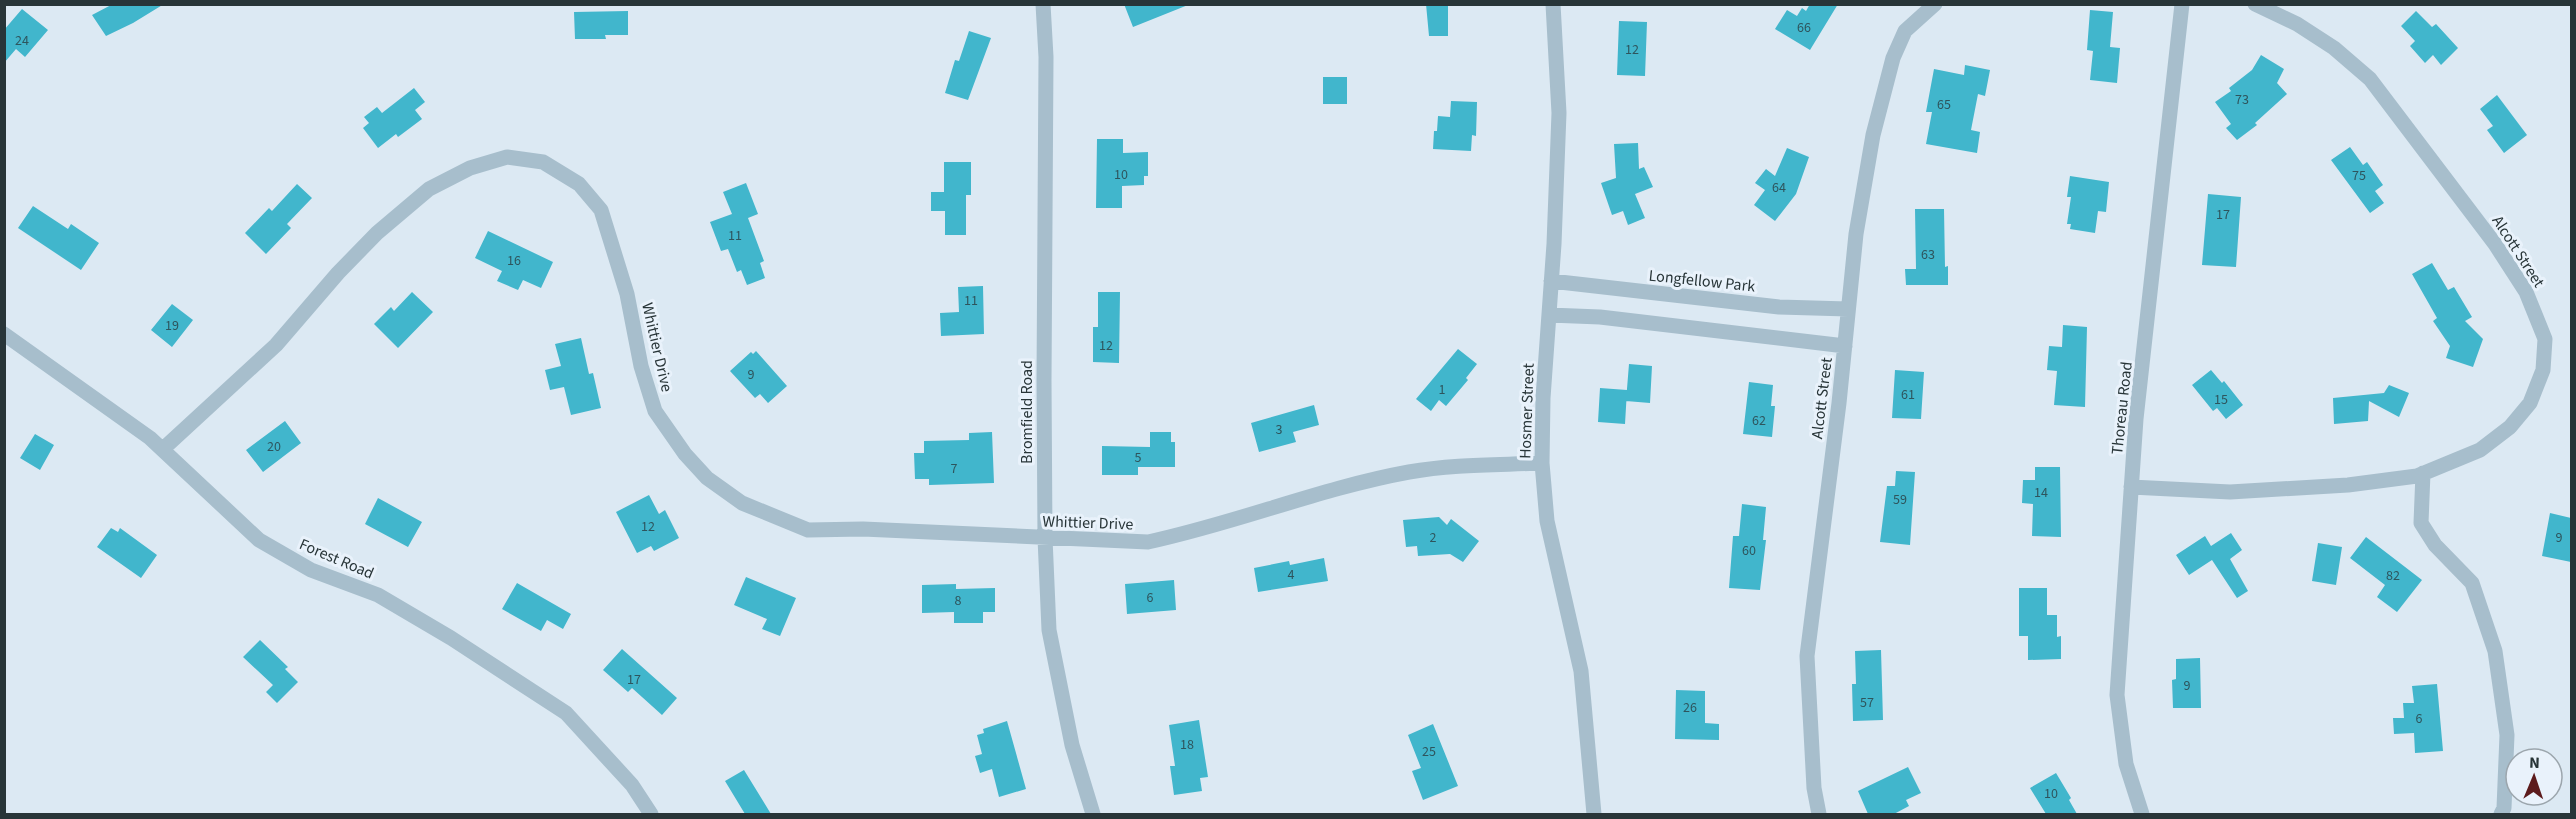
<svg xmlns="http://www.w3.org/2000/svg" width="2576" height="819" font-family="'Source Sans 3',sans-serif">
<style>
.building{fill:#41b6cc}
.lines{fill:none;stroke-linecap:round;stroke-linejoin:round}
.minor{stroke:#a7becc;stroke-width:15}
.labels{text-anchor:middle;stroke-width:6;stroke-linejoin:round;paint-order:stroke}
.number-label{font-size:14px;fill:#2e555d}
.street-label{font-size:16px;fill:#283538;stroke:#e9f2fb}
</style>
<rect width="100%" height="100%" fill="#dce9f3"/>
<path class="building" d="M113 4H164L133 23 106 36 92 15Z
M1124 4H1187L1188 5 1133 27Z
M1426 4H1448V36H1429Z
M1810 4H1838L1810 50 1775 29 1787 10 1797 16 1802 8 1806 11Z
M22 9 48 30 25 57 16 49 4 63V30Z
M2090 10 2113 12 2110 47 2120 48 2117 83 2090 80 2093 51 2087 50Z
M628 11V35H605L606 39H575L574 12Z
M2416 11 2432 27 2436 24 2458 48 2441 65 2433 55 2425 63 2410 46 2415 41 2401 26Z
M1619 21 1647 22 1645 76 1617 75Z
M969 31 991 38 968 100 945 93 955 60 959 61Z
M2261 55 2284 69 2277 83 2287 94 2255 123 2257 125 2237 140 2226 128 2231 124 2215 102 2231 91 2229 88 2252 70Z
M1965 65 1990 70 1985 96 1978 94 1971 130 1980 132 1977 153 1926 144 1932 112H1926L1934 69 1964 75Z
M1323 77H1347V104H1323Z
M414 88 425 102 415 110 422 119 398 137 396 134 378 148 363 128 369 123 364 117 377 107 382 113Z
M2497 95 2527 135 2504 153 2487 130 2493 126 2480 109Z
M1451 101 1477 102 1476 136 1472 135 1471 151 1433 149 1434 131H1437L1438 116 1450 117Z
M1097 139H1123V153L1148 152V176H1144V185L1122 186V208H1096Z
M1638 143 1639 169 1644 167 1653 187 1635 194 1645 218 1628 225 1623 211 1612 215 1601 183 1616 178 1614 144Z
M2350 147 2363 165 2367 162 2383 185 2375 191 2384 203 2370 213 2331 160Z
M1787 148 1809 157 1796 194 1775 221 1754 205 1765 190 1755 183 1766 169 1775 176Z
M944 162H971V195H966V235H945V211H931V192H944Z
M2070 176 2109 182 2106 212 2098 211 2095 233 2070 229 2071 224H2067L2071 197H2067Z
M746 183 758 214 748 218 764 261 760 263 765 278 747 285 741 270 737 272 728 249 721 251 710 222 732 214 723 192Z
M297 184 312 198 287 224 291 228 266 254 245 233 269 208 272 211Z
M2208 194 2241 197 2236 267 2202 265Z
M33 206 68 229 71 224 99 243 81 270 18 228Z
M1915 209H1944L1945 267 1948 266V285H1906L1905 269H1916Z
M488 231 553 262 541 288 523 280 518 290 497 281 502 271 475 258Z
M2432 263 2448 290 2454 287 2472 317 2465 321 2483 339 2473 367 2446 358 2450 346 2433 321 2437 318 2412 274Z
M983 286 984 334 941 336 940 313 959 312 958 287Z
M412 292 433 312 398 348 374 324 391 307 394 311Z
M1098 292H1120L1119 363 1093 362V327H1098Z
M172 304 193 320 172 347 151 330Z
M2063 325 2087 327 2085 407 2054 405 2057 371 2047 370 2049 346 2062 347Z
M581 338 589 374 593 373 601 408 571 415 564 387 550 390 545 370 561 366 555 344Z
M1458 349 1477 364 1466 378 1468 380 1446 406 1439 400 1431 411 1416 399Z
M756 351 787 386 768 403 760 394 755 398 730 371 751 352 753 354Z
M1629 364 1652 366 1650 403 1626 401Z
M1895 370 1924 372 1921 419 1892 418Z
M2211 370 2222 383 2224 381 2243 405 2226 419 2217 408 2213 411 2192 385Z
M1749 382 1773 385 1771 406H1775L1772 437 1743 434Z
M2389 385 2409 393 2399 417 2369 401 2368 421 2334 424 2333 398 2384 393Z
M1600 388 1627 390 1625 424 1598 422Z
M1314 405 1319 425 1293 432 1296 442 1259 452 1251 423Z
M285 421 301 443 263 472 246 450Z
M992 432 994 483 929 485V479H915L914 453H924V441L969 440V433Z
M1150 432H1171V442H1175V467H1138V475H1102V446L1150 447Z
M35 434 54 445 40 470 20 458Z
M2035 467H2060L2061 537 2032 536 2033 504 2022 503 2023 480H2035Z
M1896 471 1915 472 1910 545 1880 542 1887 486H1895Z
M649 495 659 514 665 510 679 538 654 551 651 546 637 553 616 512Z
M378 498 422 522 408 547 365 524Z
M1742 504 1766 507 1763 540H1766L1760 590 1729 588 1733 536H1739Z
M2550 513 2571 518V562L2542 556Z
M1439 517 1447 525 1451 519 1479 541 1463 562 1450 554 1418 556 1417 546 1406 547 1403 520Z
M111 528 118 532 120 528 157 555 141 578 97 547Z
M2231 533 2242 550 2230 559 2248 591 2237 598 2212 560 2189 575 2176 555 2205 536 2211 546Z
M2366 537 2422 580 2397 612 2377 597 2385 585 2350 558Z
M2318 543 2342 547 2336 585 2312 581Z
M1324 558 1328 581 1258 592 1254 568 1289 561 1290 565Z
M746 577 796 598 780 636 762 629 767 619 734 605Z
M1174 580 1176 610 1127 614 1125 584Z
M517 583 571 614 563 629 547 620 541 631 502 609Z
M956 584V589L995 588V612H983V623H954V612L922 613V585Z
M2019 588H2047V615H2057V637L2061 636V659L2028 660V636H2019Z
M260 640 288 667 285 669 298 682 277 703 266 692 273 685 243 657Z
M622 649 677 698 662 715 632 688 628 692 603 670Z
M1881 650 1883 720 1853 721 1852 684H1856L1855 651Z
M2200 658 2201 708H2173L2172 680 2176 679V659Z
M2437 684 2443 751 2415 753 2414 733 2394 734 2393 718H2404L2403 703H2414L2412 686Z
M1676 690 1705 691V723L1719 724V740L1675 739Z
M1199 720 1208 777 1200 778 1202 791 1174 795 1170 766H1175L1169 725Z
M1007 721 1026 789 999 797 992 769 980 773 975 756 982 754 977 735 984 733 983 729Z
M1433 724 1458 786 1423 800 1412 771 1421 768 1408 735Z
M1908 767 1921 793 1906 800 1909 806 1894 814H1868L1858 791Z
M744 770 771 814H745L725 781Z
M2056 773 2071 798 2069 800 2077 814H2046L2030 788Z"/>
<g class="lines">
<path class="minor" d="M1043 4 1046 57 1044 380 1045 538 1049 630 1072 745 1093 814
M1553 4 1559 113 1554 244 1543 398 1542 463 1547 521 1581 671 1594 814
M1551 281 1779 307 1848 309
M1549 315 1600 317 1845 346
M4 334 150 438 259 540 311 570 378 595 451 638 566 713 632 785 651 814
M163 449 276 345 338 273 377 233 429 189 470 168 507 157 543 162 579 184 601 210 627 294 641 366 655 411 685 454 707 478 742 503 808 530 863 529 1148 542C1237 523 1321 488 1409 472 1453 464 1498 465 1542 463
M2423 473 2421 523 2435 545 2472 583 2495 651 2507 735 2504 808 2501 814
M2131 487 2230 492 2348 485 2417 476 2480 450 2510 427 2530 403 2543 370 2545 339 2526 292 2495 244 2370 79 2334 48 2297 24 2255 4
M1819 814 1814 788 1807 656 1839 403 1856 234 1873 135 1893 58 1905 31 1935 4
M2142 814 2126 764 2117 695 2136 419 2182 4"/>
</g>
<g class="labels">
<g class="number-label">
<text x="1804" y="32">66</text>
<text x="22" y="45">24</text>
<text x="1632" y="54">12</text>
<text x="2242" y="104">73</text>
<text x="1944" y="109">65</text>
<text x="1121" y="179">10</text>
<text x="2359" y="180">75</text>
<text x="1779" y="192">64</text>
<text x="2223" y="219">17</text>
<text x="735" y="240">11</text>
<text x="1928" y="259">63</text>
<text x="514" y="265">16</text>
<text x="971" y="305">11</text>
<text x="172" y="330">19</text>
<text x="1106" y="350">12</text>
<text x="751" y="379">9</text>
<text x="1442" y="394">1</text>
<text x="1908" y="399">61</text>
<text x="2221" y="404">15</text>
<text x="1759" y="425">62</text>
<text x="1279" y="434">3</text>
<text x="274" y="451">20</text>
<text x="1138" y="462">5</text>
<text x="954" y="473">7</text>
<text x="2041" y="497">14</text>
<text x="1900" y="504">59</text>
<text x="648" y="531">12</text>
<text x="1433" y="542">2</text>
<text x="2559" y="542">9</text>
<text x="1749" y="555">60</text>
<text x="1291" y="579">4</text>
<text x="2393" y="580">82</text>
<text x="1150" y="602">6</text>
<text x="958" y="605">8</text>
<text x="634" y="684">17</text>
<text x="2187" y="690">9</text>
<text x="1867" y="707">57</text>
<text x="1690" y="712">26</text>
<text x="2419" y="723">6</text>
<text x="1187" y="749">18</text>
<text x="1429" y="756">25</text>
<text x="2051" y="798">10</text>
</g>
<g class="street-label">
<text transform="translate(2519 251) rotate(57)" y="6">Alcott Street</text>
<text transform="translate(1702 280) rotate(6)" y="6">Longfellow Park</text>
<text transform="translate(658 347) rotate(77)" y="6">Whittier Drive</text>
<text transform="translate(1821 398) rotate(-83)" y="6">Alcott Street</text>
<text transform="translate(2121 408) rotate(-84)" y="6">Thoreau Road</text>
<text transform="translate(1526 411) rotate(-88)" y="6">Hosmer Street</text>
<text transform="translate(1026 412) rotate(-90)" y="6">Bromfield Road</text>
<text transform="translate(1088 522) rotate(2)" y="6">Whittier Drive</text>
<text transform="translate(337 558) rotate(23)" y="6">Forest Road</text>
</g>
</g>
<rect width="2576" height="819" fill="none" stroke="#283538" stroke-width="12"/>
<g transform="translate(2534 777) rotate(2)"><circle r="28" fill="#e9f2fb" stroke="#9ca6ad" stroke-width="1.5"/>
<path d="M0-4.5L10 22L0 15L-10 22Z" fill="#5c1b1c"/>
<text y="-9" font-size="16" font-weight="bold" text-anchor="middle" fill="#283538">N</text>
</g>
</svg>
